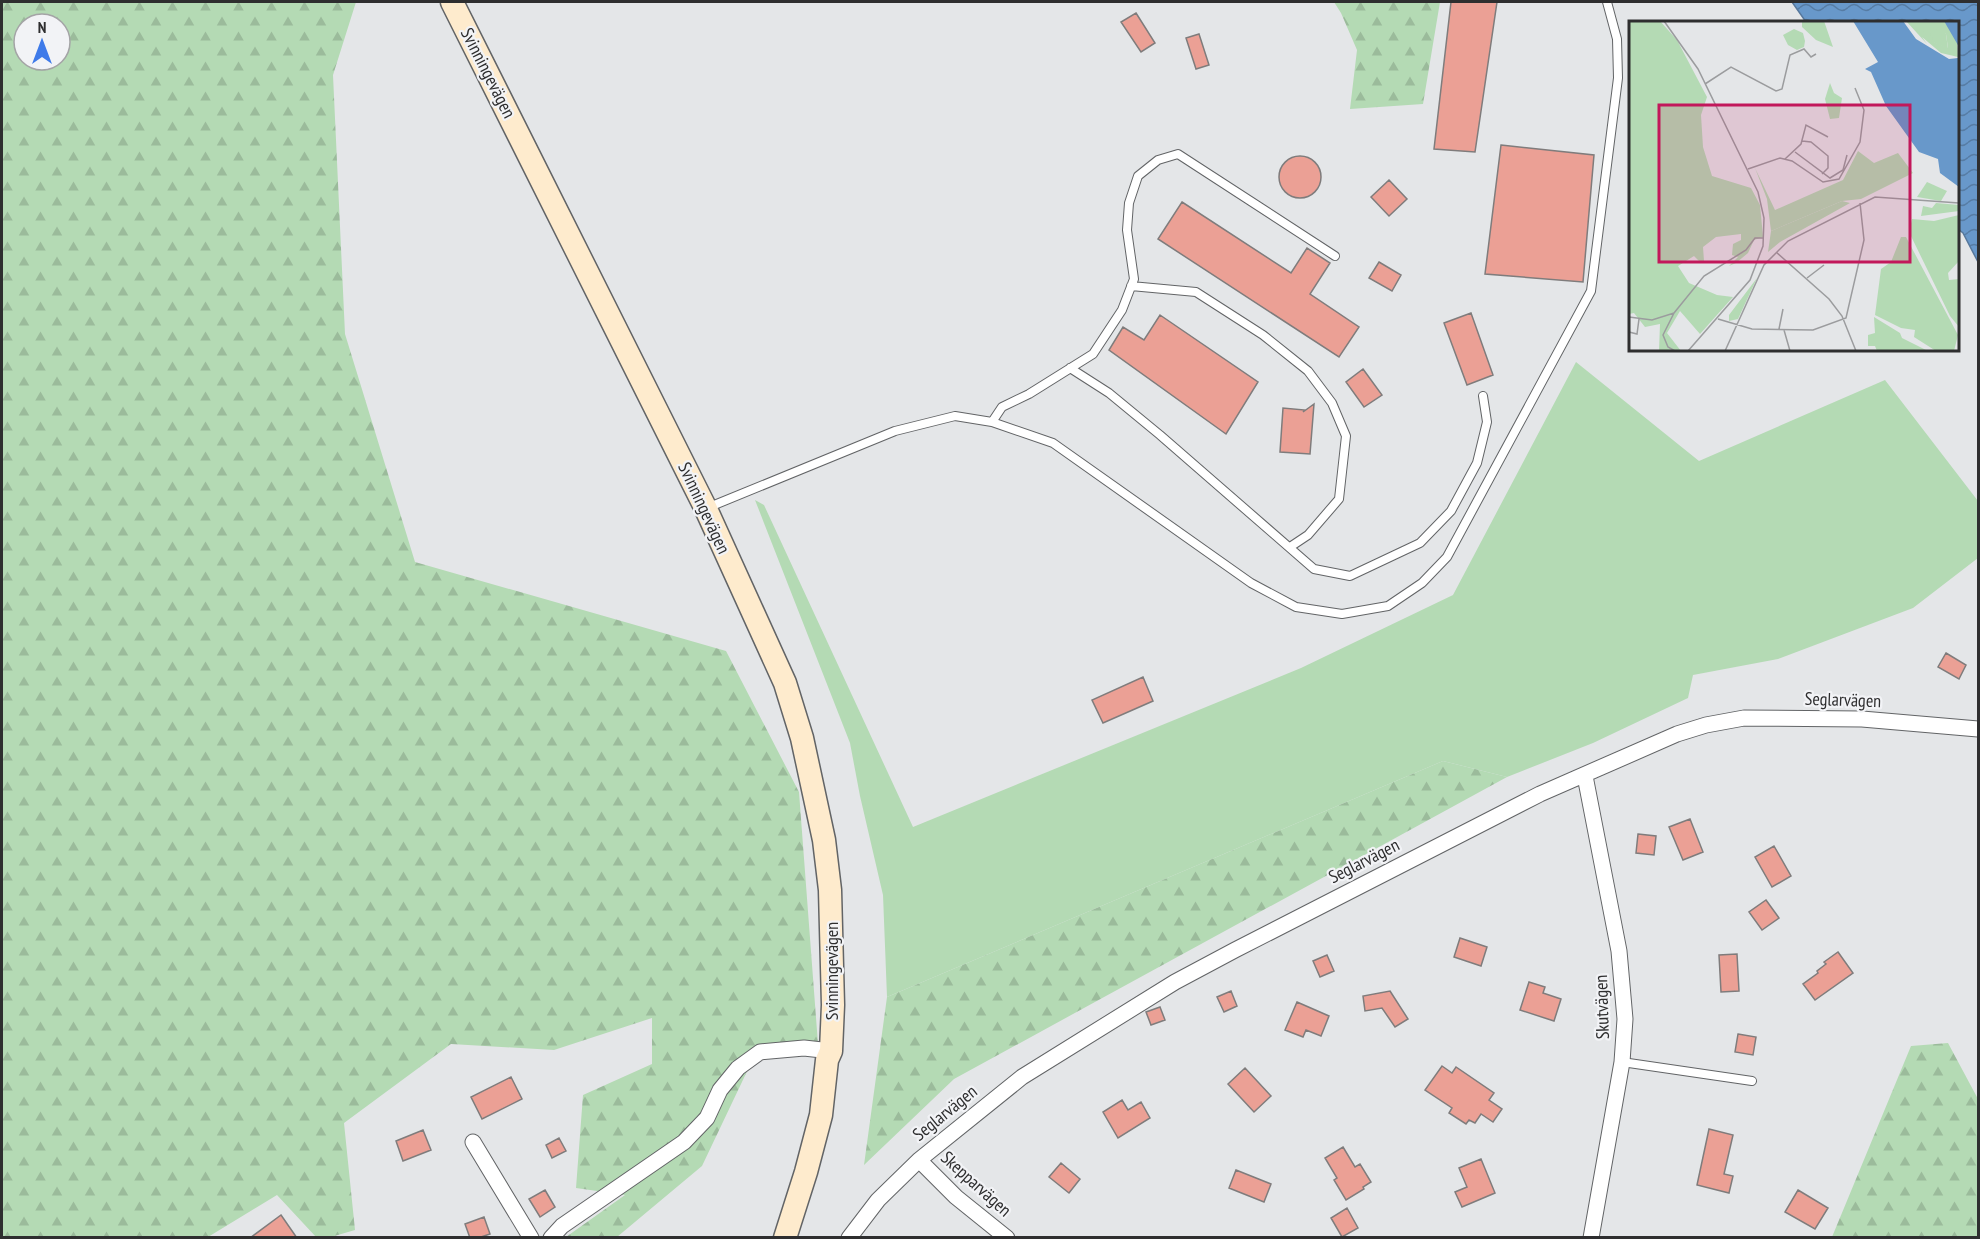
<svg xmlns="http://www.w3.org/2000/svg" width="1980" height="1239" font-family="'PT Sans Narrow',sans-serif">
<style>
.grass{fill:#b4dab4}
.forest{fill:url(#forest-firs);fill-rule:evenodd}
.water{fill:url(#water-waves);stroke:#57789c;stroke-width:1.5}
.building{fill:#eba095;stroke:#7f7c7c;stroke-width:1.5}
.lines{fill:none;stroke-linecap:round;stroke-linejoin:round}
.lane-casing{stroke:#626466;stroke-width:10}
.street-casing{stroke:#626466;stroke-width:17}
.secondary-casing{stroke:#626466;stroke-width:25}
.lane{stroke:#fff;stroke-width:8}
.street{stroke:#fff;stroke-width:15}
.secondary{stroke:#feebcd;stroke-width:22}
.labels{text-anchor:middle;stroke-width:4.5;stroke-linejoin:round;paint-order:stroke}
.street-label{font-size:18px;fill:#2e2e2f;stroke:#f2f3f6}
.inset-road{fill:none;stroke:#9b9c9e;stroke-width:1.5}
.view{fill:#c2185b;fill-opacity:0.15;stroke:#c2185b;stroke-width:3}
.inset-edge{fill:none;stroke:#2e2e2f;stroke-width:3}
</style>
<defs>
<pattern id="forest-firs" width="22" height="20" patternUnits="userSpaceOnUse" patternTransform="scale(1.5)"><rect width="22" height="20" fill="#b4dab4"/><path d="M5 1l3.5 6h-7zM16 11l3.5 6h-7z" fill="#9bbb9b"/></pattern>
<pattern id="water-waves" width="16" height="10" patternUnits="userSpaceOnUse" patternTransform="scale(1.5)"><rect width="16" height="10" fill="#6898ca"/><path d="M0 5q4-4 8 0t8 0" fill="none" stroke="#567ca4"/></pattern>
</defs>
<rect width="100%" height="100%" fill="#e4e6e8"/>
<path class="grass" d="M1576 362 1699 461 1885 380 1978 501V558L1913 608 1778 659 1693 675 1688 698 1593 743 1507 777 1443 761 887 997 883 895 860 796 850 743 755 500 764 505 913 827 1301 668 1453 595Z"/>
<path class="forest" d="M2 2H356L333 75 345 334 415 562 726 651 799 792 818 1044 751 1063 702 1166 617 1237H566L625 1195 576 1188 583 1095 652 1064V1018L554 1050 451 1044 344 1123 355 1230 331 1237H316L277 1195 208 1237 2 1238ZM24 24H60V60H24Z
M1334 2H1440L1423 104 1350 109 1357 50 1341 13Z
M1443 761 1507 777 954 1079 864 1165 887 997Z
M1948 1043 1978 1099V1237H1832L1911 1046Z"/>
<path class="water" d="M1792 2H1978V262L1963 233 1958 229V22H1806Z"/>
<path class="building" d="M1451 2H1497L1475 152 1434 149Z
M1136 13 1155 43 1141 52 1121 22Z
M1199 34 1209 65 1196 69 1186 38Z
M1501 145 1594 155 1583 282 1485 274Z
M1279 177a21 21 0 1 1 42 0a21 21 0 1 1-42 0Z
M1389 180 1407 199 1389 216 1371 197Z
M1182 202 1291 273 1307 248 1330 263 1310 294 1359 327 1339 357 1158 239Z
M1379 262 1401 275 1392 291 1369 278Z
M1471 313 1493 375 1467 385 1444 323Z
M1160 315 1258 382 1226 434 1109 350 1123 327 1144 340Z
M1363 369 1382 395 1364 407 1346 382Z
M1314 404 1310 454 1280 452 1283 408 1305 410 1303 412Z
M1946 653 1966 665 1959 679 1938 667Z
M1143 677 1153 701 1103 723 1092 700Z
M1690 819 1703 852 1683 860 1669 827Z
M1638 834 1656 836 1654 855 1636 853Z
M1774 846 1791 876 1772 887 1755 857Z
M1766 900 1779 918 1762 930 1749 912Z
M1460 938 1487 947 1481 966 1454 957Z
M1838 952 1853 973 1815 1000 1803 984 1818 973 1817 971 1826 964 1824 962Z
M1737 954 1739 991 1721 992 1719 955Z
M1327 955 1334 971 1320 977 1313 961Z
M1529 982 1545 987 1543 993 1561 999 1554 1021 1520 1010Z
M1231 991 1237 1006 1224 1012 1217 997Z
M1390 991 1408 1019 1395 1027 1382 1008 1365 1011 1363 996Z
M1297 1002 1329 1016 1321 1036 1306 1030 1303 1037 1285 1030Z
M1160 1007 1165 1020 1151 1025 1146 1012Z
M1738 1034 1756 1037 1753 1055 1735 1052Z
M1442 1066 1452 1073 1456 1067 1494 1093 1489 1100 1502 1109 1493 1122 1481 1114 1475 1123 1469 1120 1466 1124 1449 1113 1452 1108 1425 1090Z
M1245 1068 1271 1096 1254 1112 1228 1084Z
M511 1077 522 1099 482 1119 471 1097Z
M1122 1100 1128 1110 1141 1102 1150 1118 1118 1138 1103 1112Z
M1709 1129 1733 1135 1724 1174 1733 1176 1729 1193 1697 1185Z
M423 1130 431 1150 403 1161 396 1141Z
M559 1138 566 1151 552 1158 546 1145Z
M1343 1147 1355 1167 1360 1164 1371 1182 1363 1187 1364 1189 1346 1200 1334 1180 1337 1178 1325 1158Z
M1481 1159 1495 1193 1462 1207 1455 1192 1467 1187 1459 1168Z
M1061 1163 1080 1179 1069 1193 1049 1177Z
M1236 1170 1271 1184 1264 1202 1229 1188Z
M545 1190 555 1207 540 1217 529 1199Z
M1798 1190 1828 1208 1815 1229 1785 1212Z
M1347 1208 1358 1228 1342 1237 1331 1218Z
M281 1215 297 1238H250Z
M484 1217 490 1234 478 1238H470L465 1224Z"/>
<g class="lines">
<defs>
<path id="lane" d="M1131 286 1196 292 1263 335 1308 371 1332 403 1346 436 1339 499 1308 535 1290 547
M1070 368 1109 393 1160 435 1314 569 1350 576 1420 543 1451 511 1477 463 1487 422 1483 396
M992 422 1002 407 1029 394 1093 354 1122 310 1134 279 1127 230 1129 203 1138 176 1158 160 1178 154 1335 256
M707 508 895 431 955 416 992 422 1053 443 1251 583 1296 607 1342 614 1388 606 1422 583 1447 557 1591 291 1618 78 1617 39 1607 2
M1622 1062 1752 1081"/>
<path id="street" d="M1585 776 1619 951 1625 1019 1622 1062 1591 1238
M473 1142 531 1238
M919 1160 956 1197 1007 1238
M551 1238 562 1226 684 1142 707 1118 720 1090 738 1068 760 1052 804 1048 831 1051
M849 1238 878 1200 919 1160 1022 1077 1175 982 1235 950 1540 794 1677 734 1706 725 1744 718 1862 719 1978 729"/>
<path id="secondary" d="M452 2 706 509 785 683 802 738 824 840 830 890 833 1005 831 1051 827 1060 821 1115 806 1172 785 1238"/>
</defs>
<use href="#lane" class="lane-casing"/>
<use href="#street" class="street-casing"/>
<use href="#secondary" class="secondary-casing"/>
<use href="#lane" class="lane"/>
<use href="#street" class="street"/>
<use href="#secondary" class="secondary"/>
</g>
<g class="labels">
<g class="street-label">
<text transform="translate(488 73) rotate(63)" y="6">Svinningevägen</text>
<text transform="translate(704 508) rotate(65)" y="6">Svinningevägen</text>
<text transform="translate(1843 700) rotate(2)" y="6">Seglarvägen</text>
<text transform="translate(1364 861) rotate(-27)" y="6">Seglarvägen</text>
<text transform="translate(832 971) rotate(-90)" y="6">Svinningevägen</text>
<text transform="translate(1602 1007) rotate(-92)" y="6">Skutvägen</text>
<text transform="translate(945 1113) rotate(-39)" y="6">Seglarvägen</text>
<text transform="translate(976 1184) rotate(42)" y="6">Skepparvägen</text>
</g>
</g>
<g transform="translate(1629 21)">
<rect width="330" height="330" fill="#e4e6e8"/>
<path d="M277 0H313L307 2 317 13 319 28 293 16 298 23ZM229 130 245 142 269 132 284 152 232 178 213 180 142 210 138 178 126 147 146 189 214 159Z" fill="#b4dab4"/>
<path d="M0 0H31L48 19 78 76 72 94 74 126 83 155 122 167 131 184 134 216 125 219 119 232 107 242 100 245 109 236 103 234 104 223 112 219V213L87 216 74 226 75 240 71 241 65 235 49 245 60 262 88 274 104 276 71 313 51 290 38 312 52 330H30L31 303 16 306 5 292 0 293ZM173 0H195L204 26 187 19 173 6ZM315 0 328 18 329 36 312 32 293 16 294 11 300 10 305 21 319 27 317 13 307 8V1ZM165 8 174 12 176 20 175 26 168 29 159 24 154 14ZM201 62 205 72 213 77 210 97 201 98 196 78ZM213 180 221 182 151 221 139 231 142 210ZM307 182 330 184V190L292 195 294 185 303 187ZM330 194V240L319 252 320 259 330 258V306L321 295 280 211 283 198 305 200ZM272 216H277L329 314 325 330H307L285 316 286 309 272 307 246 294 252 248 262 241ZM128 257 109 298 100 300V294ZM245 296 271 312 273 317 299 330H248L246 325H239V314L246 312Z" fill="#b4dab4"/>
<path d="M298 161 318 170 312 180 288 176Z" fill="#b4dab4"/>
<path d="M224 0H274L287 18 320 38 329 37 330 26 315 0H330V166L311 152 309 138 290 131 257 85 242 51 236 48 249 41Z" fill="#6898ca"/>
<path class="inset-road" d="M35 0 69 48 129 171 135 197 134 225 121 259 59 330M76 63 102 46 147 70 153 68 161 34 175 28 182 36 187 33M173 120 182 121 199 135V147L193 153M166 131 201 157 214 149 218 134M156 138 172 123 177 104 199 116M119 148 151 137 163 140 194 161 210 158 231 121 235 89 226 67M147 231 200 278 213 295 227 330M178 257 195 244M45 292 75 255 117 229 126 217H135M0 296 23 299 45 292 34 314 39 326 46 330M89 298 123 308 184 309 217 297 235 219 231 182M150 308 154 288M155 309 161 330M0 311 8 313 10 298M96 330 135 244 159 220 246 176 330 182"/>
<path class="view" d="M30 84H281V241H30Z"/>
<rect width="330" height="330" class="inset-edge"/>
</g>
<rect width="1980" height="1239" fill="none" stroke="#2e2e2f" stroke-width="6"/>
<g transform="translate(42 42)"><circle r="28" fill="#f2f3f6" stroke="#a4a4a6" stroke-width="1.5"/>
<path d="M0-4.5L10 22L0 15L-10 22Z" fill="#3e7ae9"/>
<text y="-9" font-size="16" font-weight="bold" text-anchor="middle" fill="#2e2e2f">N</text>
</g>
</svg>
